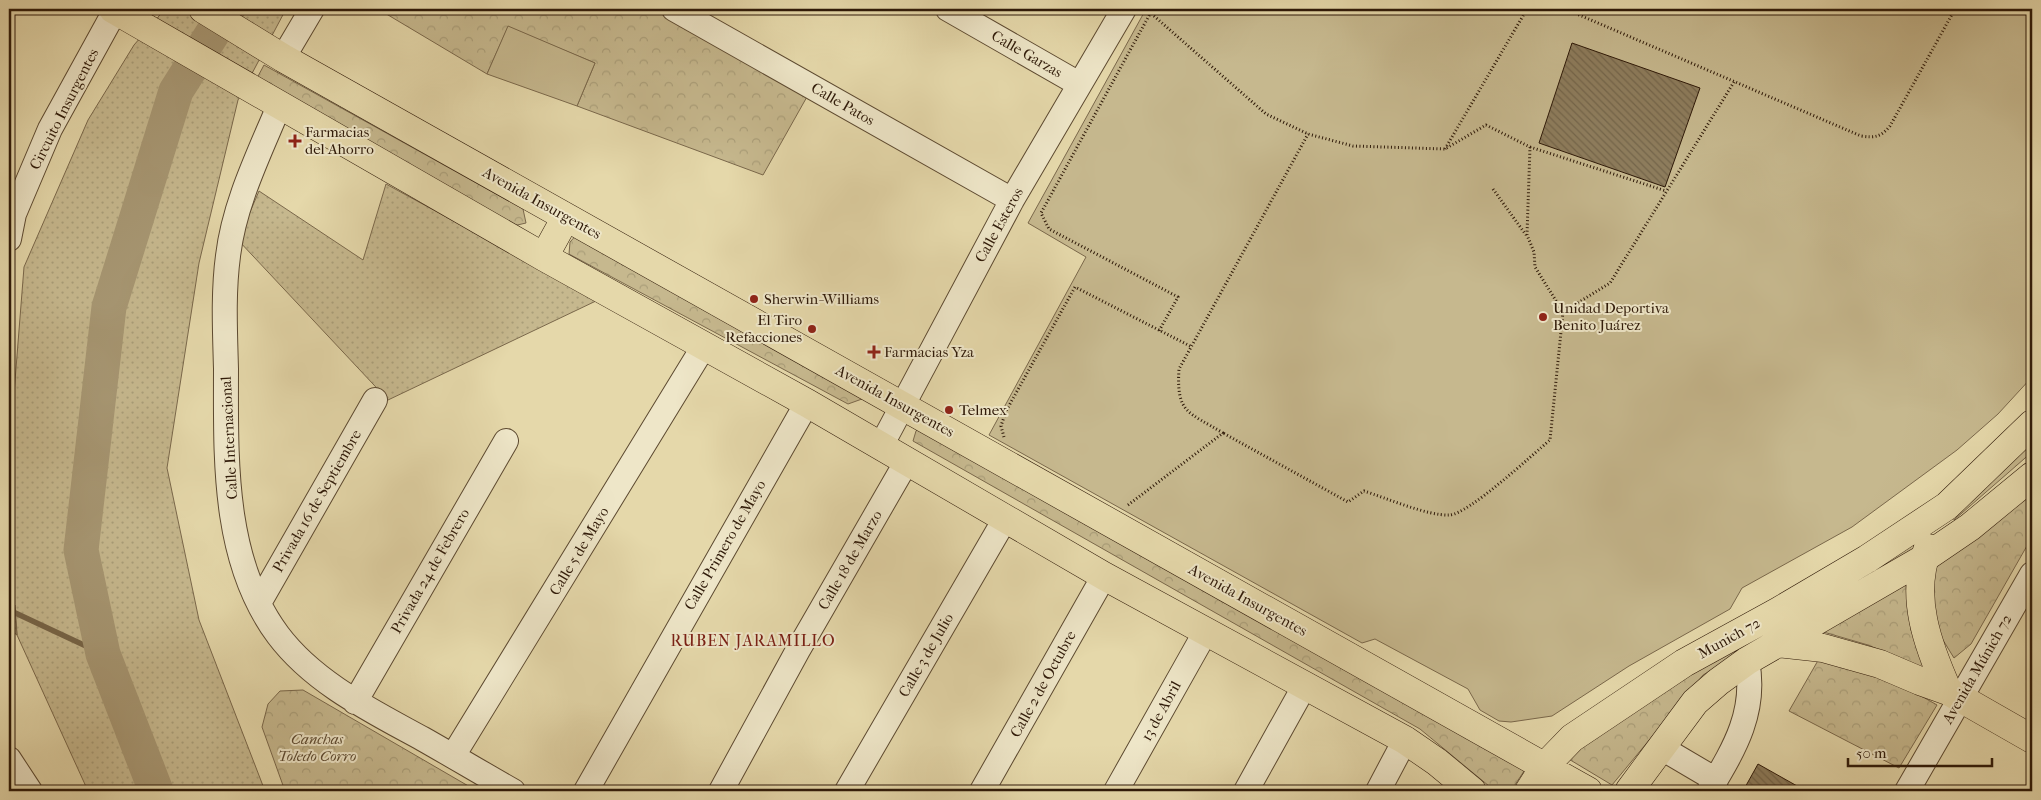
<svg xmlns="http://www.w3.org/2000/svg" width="2041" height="800" font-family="'IM FELL French Canon',serif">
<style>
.grass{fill:url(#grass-dots);stroke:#7a684b}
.park{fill:url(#park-crowns);stroke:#7a684b}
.pitch{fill:#c6b88e;stroke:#7a684b}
.water{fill:url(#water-rules);stroke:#776548}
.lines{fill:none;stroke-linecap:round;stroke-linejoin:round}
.stream{stroke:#776548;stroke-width:5.5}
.river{stroke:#a79773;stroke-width:35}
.building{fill:url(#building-back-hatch);stroke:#2e1908}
.minor-casing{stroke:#5c4930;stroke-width:26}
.major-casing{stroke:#2e1908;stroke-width:29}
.path{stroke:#2e1908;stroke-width:3;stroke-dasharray:1 2.5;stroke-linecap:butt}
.minor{stroke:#eee6c8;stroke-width:24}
.major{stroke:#e5d8aa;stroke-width:28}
.poi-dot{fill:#8f2418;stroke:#eee6c8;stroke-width:2}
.labels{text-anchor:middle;stroke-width:4;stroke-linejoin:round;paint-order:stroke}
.street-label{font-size:15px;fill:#2e1908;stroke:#eee6c8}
.poi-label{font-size:15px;fill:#2e1908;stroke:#eee6c8;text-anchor:start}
.park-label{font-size:15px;font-style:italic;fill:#5c4930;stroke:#eee6c8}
.neighbourhood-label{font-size:16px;letter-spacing:1px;fill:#7a1f14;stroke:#eee6c8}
</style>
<defs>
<pattern id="grass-dots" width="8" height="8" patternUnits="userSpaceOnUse" patternTransform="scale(1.25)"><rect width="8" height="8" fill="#c6b88e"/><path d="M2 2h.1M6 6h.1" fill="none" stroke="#aa9e79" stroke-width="1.8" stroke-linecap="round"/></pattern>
<pattern id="park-crowns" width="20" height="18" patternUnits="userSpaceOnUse" patternTransform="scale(1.25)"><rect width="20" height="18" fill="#c6b88e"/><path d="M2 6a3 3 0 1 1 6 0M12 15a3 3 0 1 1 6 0" fill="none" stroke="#aa9e79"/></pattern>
<pattern id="water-rules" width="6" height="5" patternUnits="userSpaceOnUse" patternTransform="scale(1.25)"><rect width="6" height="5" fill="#a79773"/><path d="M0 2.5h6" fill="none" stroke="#887a5c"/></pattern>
<pattern id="building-back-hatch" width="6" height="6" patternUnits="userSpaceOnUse" patternTransform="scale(1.25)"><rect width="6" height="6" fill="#8d7c5c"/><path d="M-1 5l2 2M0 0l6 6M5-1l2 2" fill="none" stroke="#74654a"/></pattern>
</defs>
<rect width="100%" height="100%" fill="#e5d8aa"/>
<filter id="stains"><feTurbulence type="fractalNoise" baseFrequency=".004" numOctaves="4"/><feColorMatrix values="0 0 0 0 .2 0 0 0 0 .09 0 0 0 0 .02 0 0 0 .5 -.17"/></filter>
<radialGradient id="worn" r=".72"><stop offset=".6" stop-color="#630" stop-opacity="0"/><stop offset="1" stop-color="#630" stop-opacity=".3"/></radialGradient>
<path class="grass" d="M165 9H286L238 100 199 263 167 468 199 620 265 791H88L17 635 9 547V457L24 267 88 120 134 45Z
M386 184 598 300 388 400 238 240 259 191 363 260Z"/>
<path class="park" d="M378 9H653L808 95 763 175 577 106 595 63 508 27 487 74Z
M264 65 523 209 526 223 513 226 256 80Z
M579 232 853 392 862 399 848 404 569 254 570 242Z
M924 422 1526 768 1511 791H1495L1420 729 913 441 916 431Z
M2032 432V452L1954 520 1951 508Z
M2032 488V537L1971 644 1954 658 1935 627 1931 600 1934 568Z
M1912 540 1915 550 1703 675 1612 785 1567 758 1663 686Z
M1905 577 1911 630 1927 670 1868 645 1820 631Z
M1820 657C1855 661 1906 687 1937 705L1899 768 1789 711Z
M303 690 477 791H285L262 727 268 704 280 691Z"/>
<path class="pitch" d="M1146 9H2032V377L1998 414 1957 450 1852 527 1742 588 1730 609 1629 666 1552 716 1511 722 1499 721 1480 710 1468 689 1375 639 1362 643 989 435 1086 257 1028 223Z
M508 26 595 63 577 106 487 74Z"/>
<path class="water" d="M9 602 15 605 17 635 9 629Z"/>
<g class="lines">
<path class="stream" d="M9 610 103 654"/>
<path class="river" d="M156 791 103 654 81 550 109 307 176 91 228 9"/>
</g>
<path class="building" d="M1572 43 1700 88 1665 187 1539 143Z
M1758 764 1806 791H1743Z"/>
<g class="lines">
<defs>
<path id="minor" d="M674 9 1012 200
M948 9 1079 84
M283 58 312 9
M279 106C259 154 234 204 228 256 223 293 225 332 226 369 226 457 222 560 278 635 314 683 372 711 423 739 453 756 483 774 513 791
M9 239 14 214 50 129 116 9
M881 446 1012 200 1124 9
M259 603 375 400
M355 702 506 441
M1660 747 1716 780
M453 756 704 346
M9 759 30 791
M586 791 807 403
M721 791 798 650 907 461
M847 791 1005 519
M982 791 1104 576
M1116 791 1206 631
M1246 791 1305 685
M1378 791 1405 740
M1709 791C1734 749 1757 712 1747 661
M1907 791 2032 574"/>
<path id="major" d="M113 9 544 257 807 403 1104 576 1405 740 1437 762 1472 791
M203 9 283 58 1588 791
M544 257 566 217
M1928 548C1909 596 1928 646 1948 691
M1777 643 1823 648 1880 664 1920 681 1948 691 2032 739
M1529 791 1544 767 1572 738 1684 663 1777 612 1867 559 1947 506 2032 424
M1629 791 1695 702 1718 682 1747 661 1923 559 1970 527 2032 476"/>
</defs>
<use href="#minor" class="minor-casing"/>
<use href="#major" class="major-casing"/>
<path class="path" d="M1146 9 1266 114 1308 134 1353 146 1445 149 1486 125 1530 147 1527 235 1534 252 1535 267 1563 312 1550 440C1533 454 1468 515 1449 515 1428 516 1386 498 1364 491L1348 502 1223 433
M1575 9 1577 14 1861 136C1875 138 1881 137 1890 126L1955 9
M1151 12 1041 213 1049 229 1178 297 1159 331
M1530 147 1666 191
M1445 149 1527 9
M1493 189 1526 235
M1563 312 1610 283 1734 82
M1004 437 1001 426 1006 411 1075 287 1192 347
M1128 505 1223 433C1189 412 1176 414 1179 369L1308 134"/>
<use href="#minor" class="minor"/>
<use href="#major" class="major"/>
</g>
<g class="poi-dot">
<path d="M292.5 133.5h5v5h5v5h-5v5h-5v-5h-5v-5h5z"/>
<circle cx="754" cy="299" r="5"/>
<circle cx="1543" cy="317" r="5"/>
<circle cx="812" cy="329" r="5"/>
<path d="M871.5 344.5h5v5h5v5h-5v5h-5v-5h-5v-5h5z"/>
<circle cx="949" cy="410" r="5"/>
</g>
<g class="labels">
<g class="street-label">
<text transform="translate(1027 54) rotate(30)" y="5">Calle Garzas</text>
<text transform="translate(843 104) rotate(30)" y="5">Calle Patos</text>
<text transform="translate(64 109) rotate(-63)" y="5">Circuito Insurgentes</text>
<text transform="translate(542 203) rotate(29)" y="5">Avenida Insurgentes</text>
<text transform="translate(999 225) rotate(-61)" y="5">Calle Esteros</text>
<text transform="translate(895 401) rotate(29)" y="5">Avenida Insurgentes</text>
<text transform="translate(229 438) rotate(-93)" y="5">Calle Internacional</text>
<text transform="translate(317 501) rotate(-60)" y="5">Privada 16 de Septiembre</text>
<text transform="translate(725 545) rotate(-60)" y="5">Calle Primero de Mayo</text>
<text transform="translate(579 551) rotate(-59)" y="5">Calle 5 de Mayo</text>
<text transform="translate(850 560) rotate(-60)" y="5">Calle 18 de Marzo</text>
<text transform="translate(430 571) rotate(-60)" y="5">Privada 24 de Febrero</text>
<text transform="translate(1248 600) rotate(29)" y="5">Avenida Insurgentes</text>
<text transform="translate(1729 638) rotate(-29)" y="5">Munich 72</text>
<text transform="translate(926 655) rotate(-60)" y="5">Calle 3 de Julio</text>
<text transform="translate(1977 669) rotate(-60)" y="5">Avenida Múnich 72</text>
<text transform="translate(1043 684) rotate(-61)" y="5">Calle 2 de Octubre</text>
<text transform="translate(1161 711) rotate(-61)" y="5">13 de Abril</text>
</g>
<g class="poi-label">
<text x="305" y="137">Farmacias<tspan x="305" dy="17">del Ahorro</tspan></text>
<text x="764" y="304">Sherwin-Williams</text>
<text x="1553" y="313">Unidad Deportiva<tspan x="1553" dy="17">Benito Juárez</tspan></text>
<text x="802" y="325" text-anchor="end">El Tiro<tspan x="802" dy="17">Refacciones</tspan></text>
<text x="884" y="357">Farmacias Yza</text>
<text x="959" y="415">Telmex</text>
</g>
<g class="park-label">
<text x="317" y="744">Canchas<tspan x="317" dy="17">Toledo Corro</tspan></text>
</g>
<g class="neighbourhood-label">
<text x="753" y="646">RUBEN JARAMILLO</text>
</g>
</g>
<rect width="2041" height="800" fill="none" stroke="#e5d8aa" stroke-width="30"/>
<rect x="10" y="10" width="2021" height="780" fill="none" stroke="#2e1908" stroke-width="2.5"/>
<rect x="15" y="15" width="2011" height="770" fill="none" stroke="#2e1908"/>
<path d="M1848 758v8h144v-8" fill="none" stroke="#2e1908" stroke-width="2.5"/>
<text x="1856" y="758" font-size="15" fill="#2e1908" stroke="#eee6c8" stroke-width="4" paint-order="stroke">50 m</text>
<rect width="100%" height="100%" filter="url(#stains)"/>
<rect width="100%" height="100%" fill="url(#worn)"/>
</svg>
